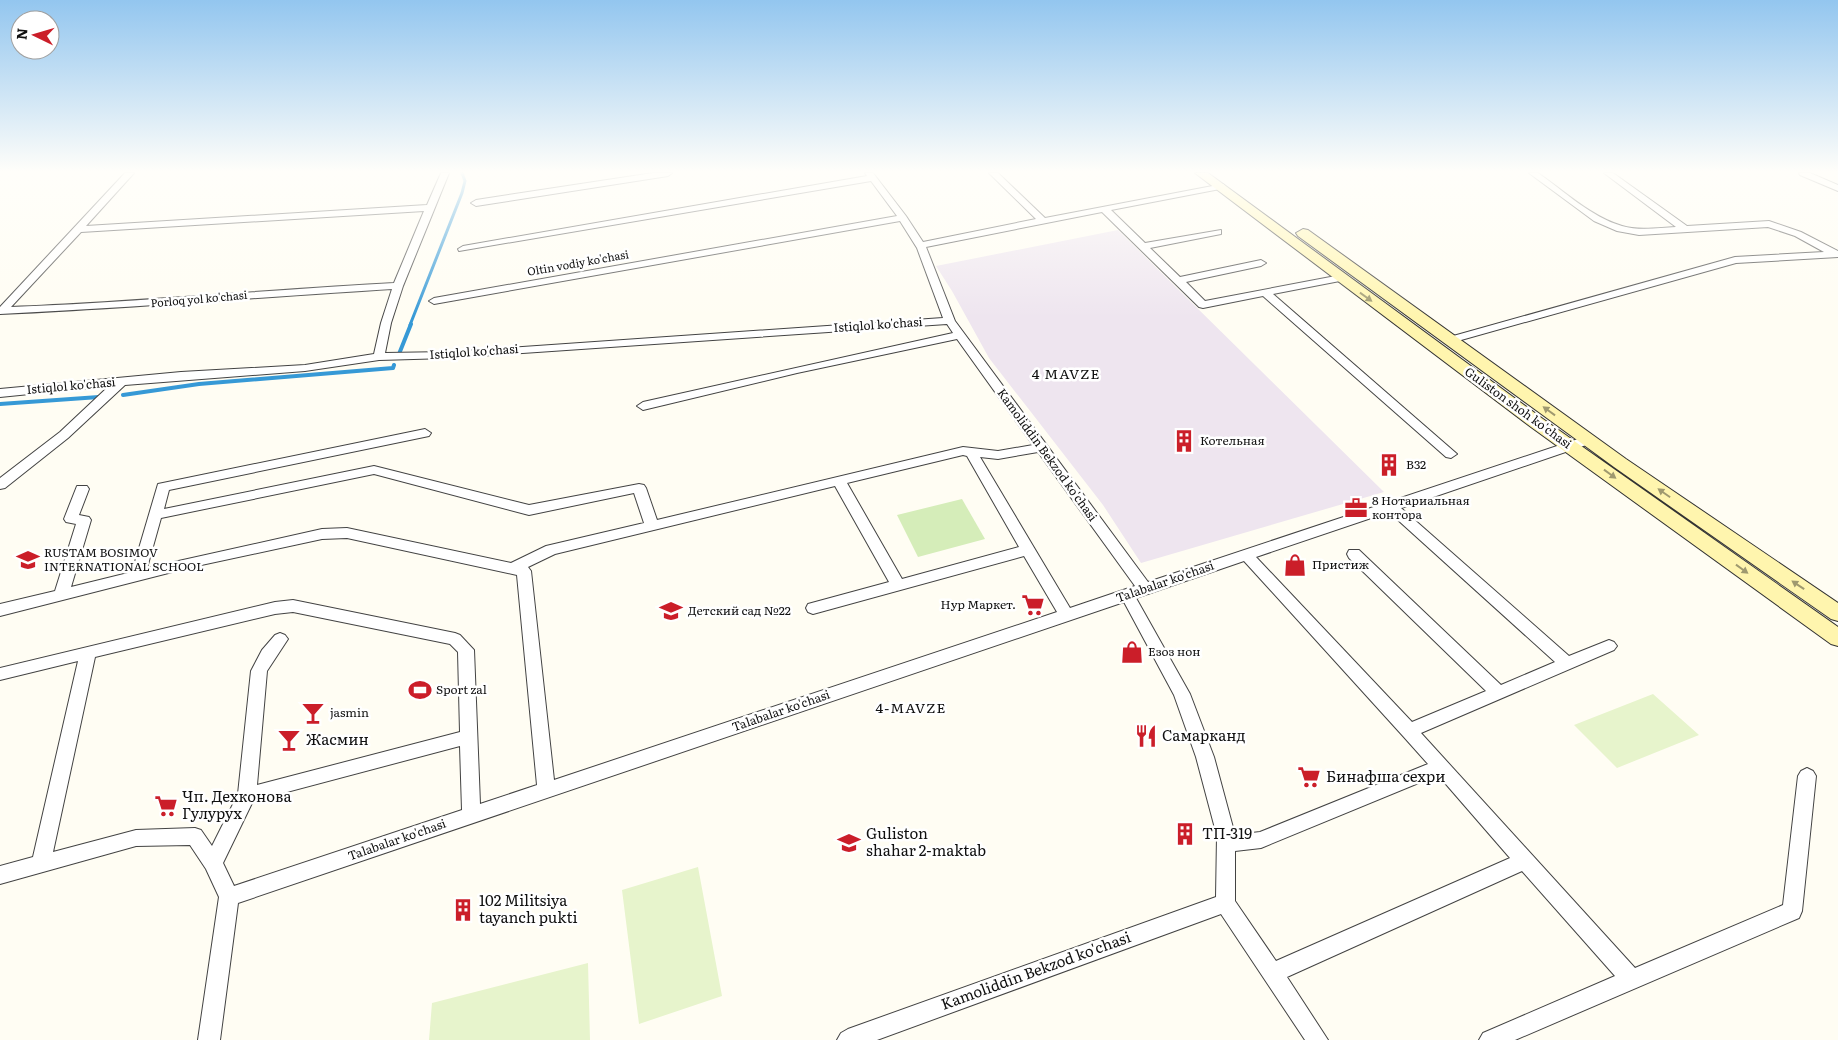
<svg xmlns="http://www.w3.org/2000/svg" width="1838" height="1040" font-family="Literata,serif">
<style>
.industrial{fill:#eee5ef}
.green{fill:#d5edb9}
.pitch{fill:#e7f4cc}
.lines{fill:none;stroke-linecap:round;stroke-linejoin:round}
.stream-far1{stroke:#3699d6;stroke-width:3}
.stream{stroke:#3699d6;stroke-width:4}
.minor-casing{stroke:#434343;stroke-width:2}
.secondary-casing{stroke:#323232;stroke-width:2}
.minor{fill:#fff;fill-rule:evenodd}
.secondary{fill:#fff5ae;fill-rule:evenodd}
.oneway{fill:#9f996f}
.labels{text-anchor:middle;stroke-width:5;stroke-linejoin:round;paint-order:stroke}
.far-street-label{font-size:11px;fill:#101010;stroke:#fff}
.street-label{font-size:12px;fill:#101010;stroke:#fff}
.poi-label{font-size:12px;fill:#101010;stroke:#fff;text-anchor:start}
.neighbourhood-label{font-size:14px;letter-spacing:1px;fill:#101010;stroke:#fff}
.near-poi-label{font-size:15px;fill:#101010;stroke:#fff;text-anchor:start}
.near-street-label{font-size:15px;fill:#101010;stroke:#fff}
</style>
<rect width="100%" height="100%" fill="#fffdf3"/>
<path class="industrial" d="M1118 230 1384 492 1141 563 1103 505 989 358 952 291 936 266Z"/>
<path class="green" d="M962 499 985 539 918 557 897 515Z"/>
<path class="pitch" d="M1653 694 1699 735 1617 768 1574 725Z
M698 867 722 996 639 1024 622 890Z
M588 963 590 1040H429L432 1003Z"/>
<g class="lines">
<path class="stream-far1" d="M410 325 462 193 465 181 462 173"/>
<path class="stream" d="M399 354 411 324
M123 395 199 384 393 368 394 365
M0 404 99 397"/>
<defs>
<path id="minor" d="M125 173H134L86 226 427 205 441 173H449L403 286 391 323 385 353 448 352 943 318 917 248 900 221 434 304 429 301 434 298 897 216 871 181 459 251 458 249 463 246 867 176 865 173H873L906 216 923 242 1036 219 989 173H998L1045 218 1223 184 1225 186 1220 189 1111 210 1145 243 1221 230V234L1150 248 1180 277 1261 260 1266 263 1261 266 1186 282 1205 301 1341 275 1345 276 1346 278 1345 280 1273 294 1457 454 1451 458 1446 457 1263 296 1203 308 1199 307 1102 212 926 247 955 321 1148 582 1584 437H1592L1594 440 1592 443 1401 508 1569 656 1609 640 1614 642 1617 646 1614 650 1421 733 1635 968 1783 905 1798 776 1801 771 1807 768 1813 771 1816 776 1802 911 1799 918 1515 1040H1479L1483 1033 1615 976 1522 871 1287 977 1328 1040H1305L1221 914 877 1040H837L841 1033 848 1029 1216 897 1217 836 1196 757 1174 695 1124 602 238 903 220 1040H198L219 897 206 869 190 845 136 846 0 884V866L33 857 78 661 0 680V668L275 602 293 600 455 633 460 635 474 650 480 804 537 785 517 575 347 538 322 539 192 567 0 616V604L55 591 76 524 66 522 64 519 77 486H87L89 489 79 515 89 517 91 520 71 587 132 572 158 484 425 429 431 433 429 436 169 490 164 509 374 466 529 505 639 484 644 485 646 488 657 520 963 447 998 451 1033 445 957 339 797 373 643 410 637 406 643 402 953 333 947 324 448 358 379 360 305 371 125 385 68 438 5 488 0 489V478L60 432 109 386 0 397V389L181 372 305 365 374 354 381 323 392 289C261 297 131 308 0 314V307ZM424 211 394 283C266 290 139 302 11 307L81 232ZM1038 452 1135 586 1070 608 980 457 998 459ZM963 455 967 456 1019 547 902 579 847 483ZM374 474 529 515 634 493 644 523 546 546 511 563 347 528 322 529 147 568 161 518ZM835 486 889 582 808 604 806 608 808 612 813 614 1024 556 1057 612 554 780 531 571 528 567 555 554ZM1389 512 1555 662 1501 685 1359 550H1349L1347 554 1349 558 1486 691 1412 722 1256 557ZM1244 561 1403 736 1428 764 1260 832 1235 835 1214 757 1190 694 1136 598ZM293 612 450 644 458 652 460 732 257 785 267 671 288 639 285 635 280 633 275 635 262 650 251 671 238 794 212 846 201 830 195 828 136 830 53 852 95 657 275 614ZM460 746 462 810 234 886 223 863 253 801ZM1438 775 1510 858 1276 961 1235 901V851L1261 848Z
M653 173H672L668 176 476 206 471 203 476 200Z
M1529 173H1538C1564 191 1591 217 1622 226 1639 231 1658 228 1676 227L1604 173H1613L1687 226 1769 221 1801 232 1838 251V257L1736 263 1454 342H1446L1444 340 1446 338 1735 257 1824 252 1795 236 1768 227 1639 235 1617 231 1594 221Z
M1799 173H1810L1838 185V191L1800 175Z"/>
<path id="secondary" d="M1195 173H1208L1543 419 1838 627V646L1831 644 1531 427Z
M1303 229 1308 230 1626 459 1838 603V621L1831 619 1614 467 1298 236 1296 233Z"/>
</defs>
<use href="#minor" class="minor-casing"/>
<use href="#secondary" class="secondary-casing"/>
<use href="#minor" class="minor"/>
<use href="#secondary" class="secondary"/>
</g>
<defs><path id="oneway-solid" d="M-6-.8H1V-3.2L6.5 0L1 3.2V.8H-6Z" transform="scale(1.25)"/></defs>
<g class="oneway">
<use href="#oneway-solid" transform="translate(1366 297) rotate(36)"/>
<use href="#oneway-solid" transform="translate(1549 411) rotate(-144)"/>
<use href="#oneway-solid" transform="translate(1610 474) rotate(36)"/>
<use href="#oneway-solid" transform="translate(1664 493) rotate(-145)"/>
<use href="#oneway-solid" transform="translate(1742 569) rotate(36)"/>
<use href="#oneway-solid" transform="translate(1798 585) rotate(-146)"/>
</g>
<linearGradient id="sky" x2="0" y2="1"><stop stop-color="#93c6ef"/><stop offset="0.54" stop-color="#fffefa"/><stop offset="1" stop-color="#fffefa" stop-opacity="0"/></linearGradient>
<rect width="1838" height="318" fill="url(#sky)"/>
<defs>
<symbol id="building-bare" viewBox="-9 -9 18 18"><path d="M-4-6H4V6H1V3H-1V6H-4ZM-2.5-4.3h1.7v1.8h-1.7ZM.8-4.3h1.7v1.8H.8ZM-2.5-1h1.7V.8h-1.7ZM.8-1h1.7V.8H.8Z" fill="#cb1e29" stroke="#fff" stroke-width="2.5" paint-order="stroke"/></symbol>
<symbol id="office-bare" viewBox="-9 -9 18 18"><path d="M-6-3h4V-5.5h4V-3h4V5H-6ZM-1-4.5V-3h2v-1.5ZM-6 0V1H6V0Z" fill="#cb1e29" stroke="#fff" stroke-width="2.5" paint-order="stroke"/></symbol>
<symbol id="school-bare" viewBox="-9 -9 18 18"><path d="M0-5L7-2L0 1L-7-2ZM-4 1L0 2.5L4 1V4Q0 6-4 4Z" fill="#cb1e29" stroke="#fff" stroke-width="2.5" paint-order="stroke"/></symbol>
<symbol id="shop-bare" viewBox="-9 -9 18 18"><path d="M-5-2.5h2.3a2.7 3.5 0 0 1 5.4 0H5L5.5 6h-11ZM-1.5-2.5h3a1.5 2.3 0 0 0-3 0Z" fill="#cb1e29" stroke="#fff" stroke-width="2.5" paint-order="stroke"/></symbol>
<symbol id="supermarket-bare" viewBox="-9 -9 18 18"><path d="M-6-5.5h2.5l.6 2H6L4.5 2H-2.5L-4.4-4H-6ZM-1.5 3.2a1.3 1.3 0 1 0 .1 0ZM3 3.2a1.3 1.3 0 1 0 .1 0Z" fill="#cb1e29" stroke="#fff" stroke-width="2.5" paint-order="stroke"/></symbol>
<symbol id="stadium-bare" viewBox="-9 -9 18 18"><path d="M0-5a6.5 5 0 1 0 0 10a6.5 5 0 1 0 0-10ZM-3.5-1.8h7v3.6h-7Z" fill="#cb1e29" stroke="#fff" stroke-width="2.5" paint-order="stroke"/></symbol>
<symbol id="bar-bare" viewBox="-9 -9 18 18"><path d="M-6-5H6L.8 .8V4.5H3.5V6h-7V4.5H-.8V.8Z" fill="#cb1e29" stroke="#fff" stroke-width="2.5" paint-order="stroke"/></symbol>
<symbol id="restaurant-bare" viewBox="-9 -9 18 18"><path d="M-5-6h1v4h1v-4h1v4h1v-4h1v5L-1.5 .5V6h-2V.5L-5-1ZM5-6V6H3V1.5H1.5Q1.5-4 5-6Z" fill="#cb1e29" stroke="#fff" stroke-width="2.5" paint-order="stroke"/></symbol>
</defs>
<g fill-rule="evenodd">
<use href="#building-bare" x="1168" y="425" width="32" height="32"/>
<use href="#building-bare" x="1373" y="449" width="32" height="32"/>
<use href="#office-bare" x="1340" y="492" width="32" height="32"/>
<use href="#school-bare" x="12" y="544" width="32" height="32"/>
<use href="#shop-bare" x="1279" y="549" width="32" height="32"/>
<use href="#supermarket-bare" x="1017" y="589" width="32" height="32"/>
<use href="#school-bare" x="655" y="595" width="32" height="32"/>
<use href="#shop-bare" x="1116" y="636" width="32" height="32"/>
<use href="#stadium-bare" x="404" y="674" width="32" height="32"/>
<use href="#bar-bare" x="297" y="697" width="32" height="32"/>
<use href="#restaurant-bare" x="1130" y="720" width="32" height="32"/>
<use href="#bar-bare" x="273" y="724" width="32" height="32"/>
<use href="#supermarket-bare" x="1293" y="761" width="32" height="32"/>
<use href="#supermarket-bare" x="150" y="790" width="32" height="32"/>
<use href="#building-bare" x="1169" y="818" width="32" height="32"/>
<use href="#school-bare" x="833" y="827" width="32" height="32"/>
<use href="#building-bare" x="447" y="894" width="32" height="32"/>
</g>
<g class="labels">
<g class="far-street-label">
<text transform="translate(578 263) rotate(-10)" y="4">Oltin vodiy ko'chasi</text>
<text transform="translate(199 299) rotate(-5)" y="4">Porloq yol ko'chasi</text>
</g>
<g class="street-label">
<text transform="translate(878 325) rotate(-4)" y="4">Istiqlol ko'chasi</text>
<text transform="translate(474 352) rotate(-4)" y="4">Istiqlol ko'chasi</text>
<text transform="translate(71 386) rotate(-5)" y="4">Istiqlol ko'chasi</text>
<text transform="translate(1518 408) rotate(36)" y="4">Guliston shoh ko'chasi</text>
<text transform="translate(1047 455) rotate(54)" y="4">Kamoliddin Bekzod ko'chasi</text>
<text transform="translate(1165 582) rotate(-19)" y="4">Talabalar ko'chasi</text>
<text transform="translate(781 711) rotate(-19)" y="4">Talabalar ko'chasi</text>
<text transform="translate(397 840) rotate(-19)" y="4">Talabalar ko'chasi</text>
</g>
<g class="poi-label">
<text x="1200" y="445">Котельная</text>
<text x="1406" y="469">B32</text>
<text x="1372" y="505">8 Нотариальная<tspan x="1372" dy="14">контора</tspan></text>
<text x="44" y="557">RUSTAM BOSIMOV<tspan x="44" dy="14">INTERNATIONAL SCHOOL</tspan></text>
<text x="1312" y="569">Пристиж</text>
<text x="1016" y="609" text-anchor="end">Нур Маркет.</text>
<text x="688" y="615">Детский сад №22</text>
<text x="1148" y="656">Езоз нон</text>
<text x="436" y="694">Sport zal</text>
<text x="330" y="717">jasmin</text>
</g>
<g class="neighbourhood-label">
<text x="1066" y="379">4 MAVZE</text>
<text x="911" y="713">4-MAVZE</text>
</g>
<g class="near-poi-label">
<text x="1162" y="741">Самарканд</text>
<text x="306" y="745">Жасмин</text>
<text x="1326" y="782">Бинафша сехри</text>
<text x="182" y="802">Чп. Дехконова<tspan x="182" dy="17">Гулурух</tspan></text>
<text x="866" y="839">Guliston<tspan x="866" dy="17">shahar 2-maktab</tspan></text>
<text x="1202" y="839">ТП-319</text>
<text x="479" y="906">102 Militsiya<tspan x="479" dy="17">tayanch pukti</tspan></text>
</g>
<g class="near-street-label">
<text transform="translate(1036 971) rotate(-20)" y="5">Kamoliddin Bekzod ko'chasi</text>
</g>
</g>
<g transform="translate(35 35) rotate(275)"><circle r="24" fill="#ffffff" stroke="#9f9f9f"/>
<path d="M0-4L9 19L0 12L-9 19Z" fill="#cb1e29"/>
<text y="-8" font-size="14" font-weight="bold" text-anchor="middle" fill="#101010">N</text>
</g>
</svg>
